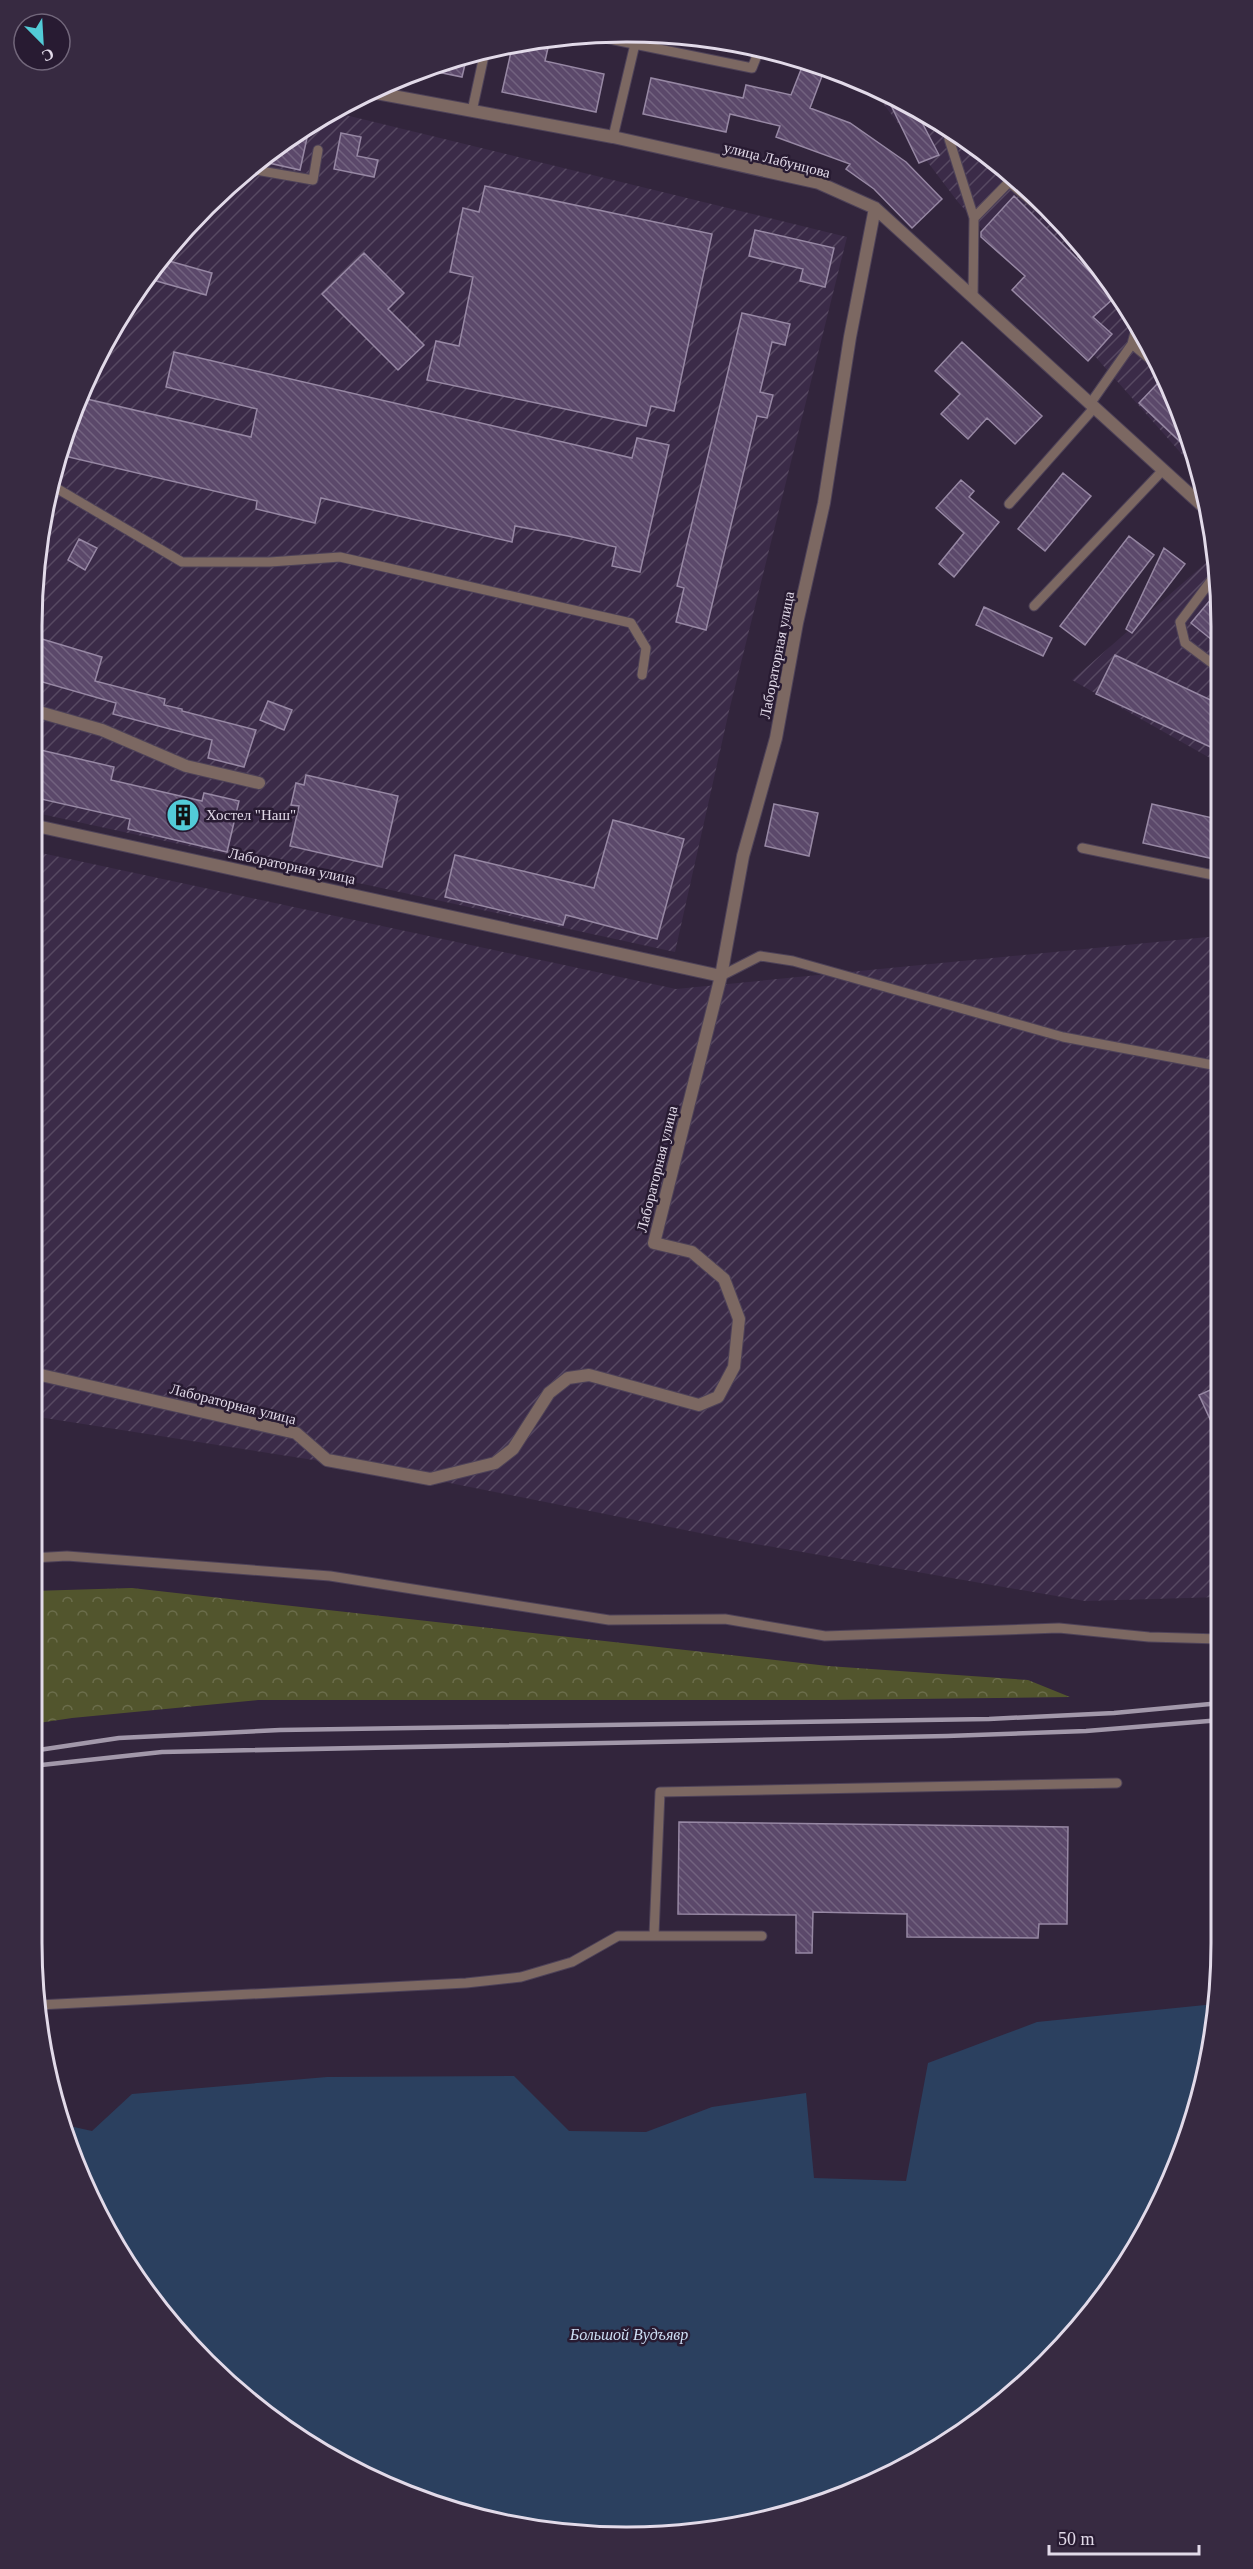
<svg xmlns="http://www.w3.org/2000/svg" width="1253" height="2569" font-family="Georgia,serif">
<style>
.industrial{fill:url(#industrial-furrows)}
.forest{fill:url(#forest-crowns)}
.water{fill:#2b405f}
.building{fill:url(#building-back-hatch);stroke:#9788a4;stroke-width:1.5}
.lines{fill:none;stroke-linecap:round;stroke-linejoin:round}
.service-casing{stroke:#4e4258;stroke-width:11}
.minor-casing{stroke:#4e4258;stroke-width:14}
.service{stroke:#7c6862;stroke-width:9}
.minor{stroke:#7c6862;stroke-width:12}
.rail{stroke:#a298aa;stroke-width:4.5}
.labels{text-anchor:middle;stroke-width:5;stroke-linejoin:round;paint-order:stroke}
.street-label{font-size:15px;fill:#e2dae9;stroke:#281b32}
.poi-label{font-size:15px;fill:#e2dae9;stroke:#281b32;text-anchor:start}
.water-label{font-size:16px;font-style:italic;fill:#cddef4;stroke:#281b32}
.rim{fill:none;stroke:#e2dae9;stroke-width:3}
</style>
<defs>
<pattern id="industrial-furrows" width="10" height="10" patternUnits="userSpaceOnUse" patternTransform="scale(1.5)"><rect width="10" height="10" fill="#3b2b48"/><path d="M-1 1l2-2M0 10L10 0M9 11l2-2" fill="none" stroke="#574962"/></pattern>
<pattern id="forest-crowns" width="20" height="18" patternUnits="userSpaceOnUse" patternTransform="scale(1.5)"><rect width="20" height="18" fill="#52552d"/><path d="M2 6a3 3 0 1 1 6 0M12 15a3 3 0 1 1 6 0" fill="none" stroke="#6b6d4b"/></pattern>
<pattern id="building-back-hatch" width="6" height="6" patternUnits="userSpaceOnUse" patternTransform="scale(1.5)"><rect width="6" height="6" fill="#5b486a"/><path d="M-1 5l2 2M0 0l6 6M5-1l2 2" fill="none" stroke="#72627f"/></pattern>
</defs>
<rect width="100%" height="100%" fill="#32253c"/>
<path class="industrial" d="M869 85 989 155 1099 265 1176 399 1195 469 958 202Z
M333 112 847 237 729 711 675 952 32 812V626L43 510 77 398 132 296 206 206 296 132Z
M1216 554 1217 762 1072 680Z
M32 851 676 989 1218 936 1220 1597 1085 1601 750 1543 410 1475 32 1416Z"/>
<path class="forest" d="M132 1588 828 1666 1028 1680 1070 1697 829 1700H258L72 1718 32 1724V1591Z
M32 1839H41L40 1862H32Z"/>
<path class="water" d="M1215 2004 1210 2059 1176 2171 1121 2273 1074 2335 988 2415 890 2476 817 2506 704 2532 626 2537 510 2526 398 2492 296 2437 234 2390 155 2305 111 2240 60 2124 92 2131 132 2094 327 2077 514 2076 569 2131 646 2132 712 2107 806 2093 814 2178 906 2181 928 2063 1037 2022Z"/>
<path class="building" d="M550 39 545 61 604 74 596 112 502 92 513 43Z
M467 56 462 77 423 69 450 61Z
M804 62 825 68 810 108 850 123 906 162 942 199 912 228 874 189 846 169 850 164 776 137 780 126 730 114 726 132 643 114 651 78 743 98 746 85 791 95Z
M886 95 917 113 939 155 919 163Z
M310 124 300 170 260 161 296 132Z
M341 133 361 137 357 156 378 160 374 177 334 169Z
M485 186 712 234 674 411 651 406 646 426 427 380 436 341 459 346 473 277 450 272 463 208 479 212Z
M1014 196 1115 297 1093 317 1112 334 1088 361 1012 290 1025 276 981 237V232Z
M755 230 834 248 825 287 800 281 803 269 749 256Z
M364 253 404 293 388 309 424 345 398 370 322 294Z
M162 259 212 273 206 295 146 278Z
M742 313 790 324 785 345 772 342 760 392 773 395 767 418 757 416 706 630 676 622 684 588 677 586Z
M962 342 1042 416 1015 444 987 418 968 439 941 414 960 394 935 371Z
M174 352 632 458 637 438 669 445 640 572 612 566 616 547 568 536 515 526 512 542 321 498 315 523 256 509 257 501 60 455 78 397 251 437 257 409 166 387Z
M1158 383 1177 401 1191 452 1139 403Z
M1063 473 1091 496 1045 551 1018 529Z
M961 480 974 491 969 497 999 522 954 577 939 564 964 533 936 508Z
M1129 536 1154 555 1085 645 1060 626Z
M79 539 97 548 85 570 68 560Z
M1164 548 1185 564 1132 633 1126 629Z
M1217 592V644L1191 623Z
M984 607 1052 638 1043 656 976 625Z
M32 636 102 657 95 681 165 699 164 705 182 709V711L256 730 244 767 208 758 212 740 113 714 116 703 32 679Z
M1115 655 1217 703V750L1096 694Z
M268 701 292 710 284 730 260 720Z
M32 748 114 767 111 780 202 801 204 793 239 801 227 852 128 829 130 819 32 797Z
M306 775 398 796 382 867 290 846 299 806 291 805 296 783 304 785Z
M774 804 818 813 809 856 765 846Z
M1152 804 1217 819 1218 860 1143 843Z
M613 820 684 839 657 939 566 915 563 925 445 897 455 855 594 888Z
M1219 1386V1390L1220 1441 1199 1395Z
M679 1822 1068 1827 1067 1924H1039L1038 1938 907 1937V1914L813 1912 812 1953H796V1915L678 1914Z"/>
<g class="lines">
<defs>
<path id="service" d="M590 35 752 68 760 48
M472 111 485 51
M955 135 949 139 974 218 973 298
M613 137 635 44
M250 169 313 180 318 150
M974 218 1009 182 1054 220
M1132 344 1157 365
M1090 404 1132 344 1136 329
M51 485 182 562H270L340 557 631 623 646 648 642 675
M1009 504 1094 408
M1216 574 1180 622 1185 643 1217 667
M1034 606 1163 470
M1082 848 1218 876
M721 976 760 956 793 961 1063 1037 1218 1066
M32 1558 67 1556 330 1576 609 1620 725 1619 825 1636 1059 1628 1149 1637 1220 1639
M654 1935 660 1792 1117 1783
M38 2005 466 1983 521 1977 572 1962 618 1936H762"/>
<path id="minor" d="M371 92 613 137 819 183 875 208 1206 509
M32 710 102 730 186 766 259 783
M32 825 721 976
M32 1373 296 1433 327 1460 430 1479 495 1463 513 1449 549 1393 568 1378 589 1375 699 1405 718 1397 734 1367 739 1319 724 1279 692 1252 654 1243 721 976 743 856 776 738 797 623 824 503 850 337 875 208"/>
</defs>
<use href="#service" class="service-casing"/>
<use href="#minor" class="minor-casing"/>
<use href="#service" class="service"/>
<use href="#minor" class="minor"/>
<path class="rail" d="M32 1751 119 1738 280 1730 989 1719 1114 1713 1221 1703
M32 1766 162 1752 947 1736 1086 1731 1221 1720"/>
</g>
<defs>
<symbol id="building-disc" viewBox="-11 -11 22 22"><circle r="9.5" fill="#52cbd7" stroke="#281b32"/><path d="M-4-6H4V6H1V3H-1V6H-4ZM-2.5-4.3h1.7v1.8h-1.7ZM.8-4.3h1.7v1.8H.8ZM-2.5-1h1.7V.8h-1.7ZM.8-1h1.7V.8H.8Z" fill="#111"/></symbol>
</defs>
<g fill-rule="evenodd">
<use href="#building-disc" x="164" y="796" width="38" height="38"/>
</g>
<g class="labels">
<g class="street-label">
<text transform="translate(777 160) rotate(14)" y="5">улица Лабунцова</text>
<text transform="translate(777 655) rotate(-79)" y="5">Лабораторная улица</text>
<text transform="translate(292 866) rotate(12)" y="5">Лабораторная улица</text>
<text transform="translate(657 1169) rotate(-76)" y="5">Лабораторная улица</text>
<text transform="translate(233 1404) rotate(14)" y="5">Лабораторная улица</text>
</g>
<g class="poi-label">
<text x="206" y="820">Хостел "Наш"</text>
</g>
<g class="water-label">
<text x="629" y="2340">Большой Вудъявр</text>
</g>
</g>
<path d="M0 0H1253V2569H0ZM626 42H627A584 584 0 0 1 1211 626V1943A584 584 0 0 1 627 2527H626A584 584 0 0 1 42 1943V626A584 584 0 0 1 626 42Z" fill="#372a41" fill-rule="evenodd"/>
<path class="rim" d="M626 42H627A584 584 0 0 1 1211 626V1943A584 584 0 0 1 627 2527H626A584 584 0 0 1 42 1943V626A584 584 0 0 1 626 42Z"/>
<g transform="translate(42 42) rotate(156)"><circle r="28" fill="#281b32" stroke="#72677b" stroke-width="1.5"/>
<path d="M0-4.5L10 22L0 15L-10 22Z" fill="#52cbd7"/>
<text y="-9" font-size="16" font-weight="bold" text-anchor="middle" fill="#e2dae9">С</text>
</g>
<path d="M1049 2545v9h150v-9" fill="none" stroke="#e2dae9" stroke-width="3"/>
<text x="1058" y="2545" font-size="18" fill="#e2dae9" stroke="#281b32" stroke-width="4.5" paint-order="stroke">50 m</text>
</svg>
